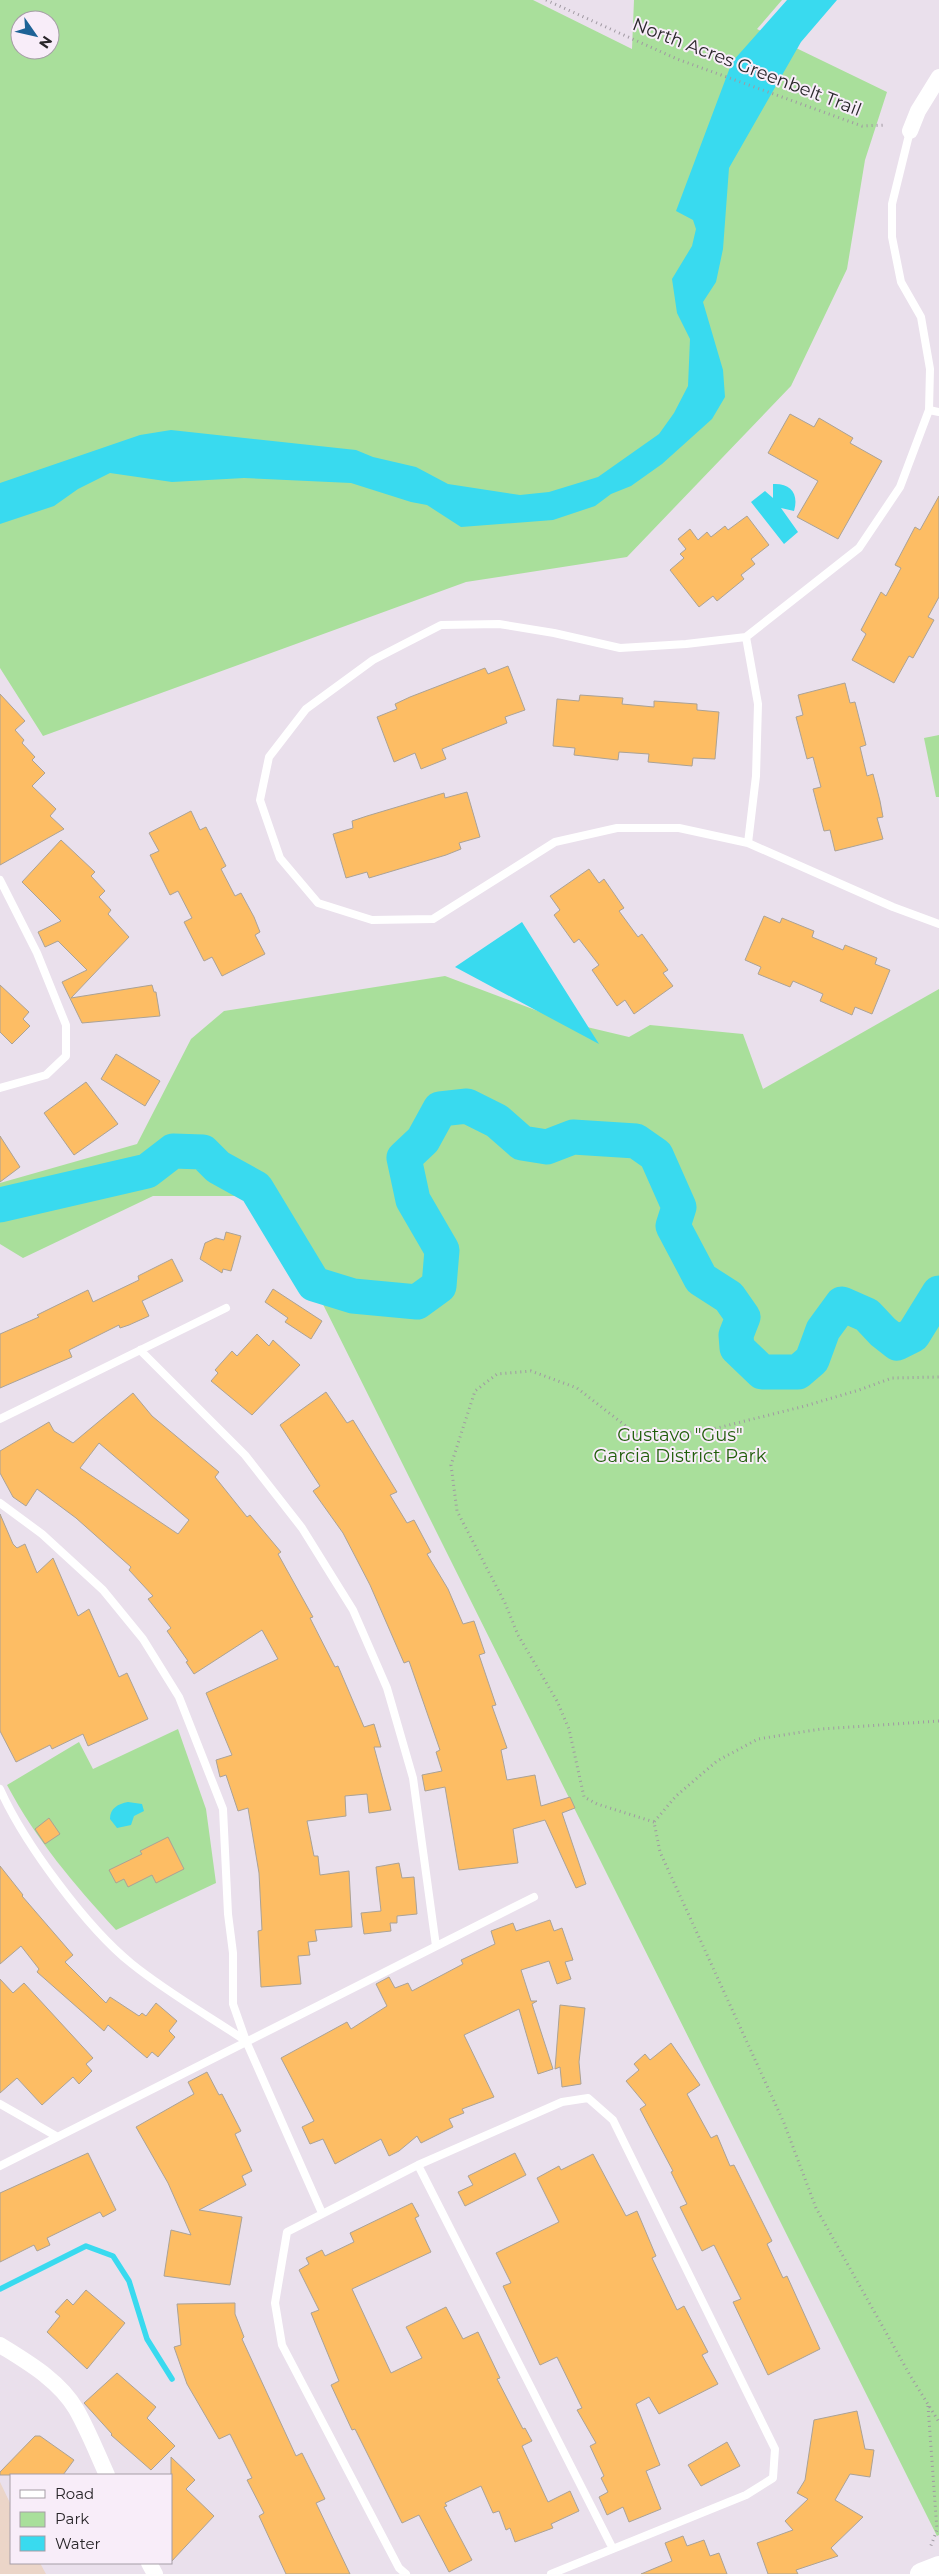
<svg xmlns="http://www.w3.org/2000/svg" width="939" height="2574" font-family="Montserrat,sans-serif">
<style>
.commercial{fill:#ebd5c8}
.green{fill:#a9df9b;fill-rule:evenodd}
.water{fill:#39daef}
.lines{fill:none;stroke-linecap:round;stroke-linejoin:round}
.stream{stroke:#39daef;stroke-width:5.5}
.river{stroke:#39daef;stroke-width:35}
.building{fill:#fdbd64;stroke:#aba296;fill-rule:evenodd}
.path{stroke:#a099a2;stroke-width:3;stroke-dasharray:1 4;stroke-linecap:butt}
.lane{stroke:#fff;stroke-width:8}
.street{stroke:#fff;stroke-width:16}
.secondary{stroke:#fff;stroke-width:22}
.labels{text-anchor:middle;stroke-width:4;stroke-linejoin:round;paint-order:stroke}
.street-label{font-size:18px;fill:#29262a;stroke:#f8edf9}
.park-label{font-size:18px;fill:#215e0b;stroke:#f8edf9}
</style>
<rect width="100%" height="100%" fill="#eae0ec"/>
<path class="commercial" d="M0 2482 11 2505V2563H40L46 2574H0Z"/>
<path class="green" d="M0 0H533L632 49 634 0H782L757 29 887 92 865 160 847 269 791 386 627 557 466 582 43 736 0 668ZM20 20H50V50H20Z
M939 735V797H936L924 738Z
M445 976 570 1023 629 1037 650 1025 743 1034 763 1089 939 989V2535L937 2536 269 1196H153L23 1258 0 1244V1183L137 1144 191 1039 224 1011Z
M178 1729 206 1809 216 1883 116 1930C73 1883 37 1841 7 1785L79 1742 93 1769Z"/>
<path class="water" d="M787 0H837L801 42 729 168 723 249 716 282 703 302 723 370 725 397 712 419 662 464 631 486 611 494 595 506 553 520 461 527 427 505 411 502 351 483 244 478 172 482 110 473 78 489 54 506 0 524V483L140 435 171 430 356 450 373 457 416 467 448 484 520 495 549 492 598 477 659 434 674 413 688 386 690 339 677 313 672 279 692 246 696 229 693 220 676 211 732 62Z
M773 484C791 483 799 494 794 511L781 508 798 532 784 544 751 502 765 491 773 498Z
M522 922 599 1044 455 967Z
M128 1802 142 1804 144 1811 134 1816 131 1825 117 1828 110 1819C110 1808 118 1804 128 1802Z"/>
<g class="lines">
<path class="stream" d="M0 2289 86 2246 113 2256 129 2281 147 2339 172 2379"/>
<path class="river" d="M0 1205 147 1171 173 1151 203 1152 218 1167 256 1188 314 1284 353 1296 417 1302 439 1286 442 1250 413 1200 404 1158 423 1140 440 1109 467 1106 497 1121 522 1143 547 1147 573 1137 636 1141 656 1155 679 1207 673 1226 701 1279 729 1297 743 1317 736 1335 737 1348 762 1372H798L812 1360 823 1330 842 1304 867 1315 883 1332 897 1343 913 1335 939 1293"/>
</g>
<path class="building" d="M790 414 814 427 819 418 853 438 850 443 882 461 838 539 797 517 818 481 768 453Z
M939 496V597L928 617 934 620 913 658 909 656 894 683 852 660 866 634 861 630 881 592 886 596 901 568 895 565 915 527 920 530Z
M747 516 769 545 751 559 755 564 741 575 744 579 717 601 713 596 699 607 670 570 684 558 680 554 686 549 678 539 690 529 698 540 707 532 711 537 725 526 728 530Z
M508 666 525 710 505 717 507 723 442 749 446 759 421 769 415 753 394 762 377 717 397 709 395 704 410 697 485 668 488 674Z
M845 683 850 703 855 702 866 745 860 747 867 776 873 774 880 801 883 817 877 818 883 839 835 851 830 830 824 831 813 789 821 787 813 757 807 759 796 717 803 715 798 695Z
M0 694 25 721 15 730 24 740 22 743 35 757 32 760 45 773 32 786 56 809 50 816 64 829 0 865Z
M580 695 623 698 622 704 654 707V701L697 704V710L719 712 715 759 693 758 692 766 648 762 649 754 619 752 618 760 574 755 575 748 553 746 557 699 579 701Z
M467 792 480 837 459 843 461 849 446 855 369 878 367 872 346 878 333 834 353 828 352 821 367 816 444 793 445 798Z
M191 811 200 830 206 827 226 866 221 869 235 896 241 893 254 917 260 932 255 935 265 954 222 976 212 957 204 961 184 922 192 918 178 891 170 895 150 855 159 851 149 833Z
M61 840 95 872 91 876 105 891 99 897 111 910 108 914 129 937 71 998 152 985 154 992H156L160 1016 82 1023 62 982 87 970 58 941 45 947 38 932 61 921 22 882Z
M589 869 599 883 604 879 624 908 619 911 638 937 642 934 668 970 663 973 673 986 634 1014 625 1000 617 1006 592 970 599 965 579 939 574 943 554 915 560 910 550 896Z
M764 916 780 923 782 918 814 931 812 937 843 950 845 945 877 958 875 964 890 970 872 1014 855 1007 852 1015 820 1001 823 994 793 981 790 987 758 974 761 967 745 960Z
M0 985 29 1012 23 1019 30 1026 12 1044 0 1032Z
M116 1054 160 1081 145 1106 101 1079Z
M86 1082 118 1124 74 1155 44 1113Z
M0 1136 20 1167 0 1182Z
M226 1232 241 1236 231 1271 223 1269 222 1273 200 1259 205 1243 216 1238 224 1240Z
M172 1259 183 1281 142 1301 149 1316 129 1325 120 1328 119 1325 69 1350 72 1357 0 1388V1334L39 1317 37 1315 88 1290 93 1302 139 1280 138 1276Z
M273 1289 322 1321 311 1339 285 1322 288 1318 265 1302Z
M257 1334 269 1346 273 1340 300 1365 252 1415 211 1381 218 1373 215 1370 232 1351 237 1356Z
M326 1392 347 1423 353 1420 397 1492 390 1495 407 1523 414 1520 431 1552 427 1554 448 1589 463 1624 474 1621 485 1653 479 1655 496 1705 492 1706 507 1748 501 1750 507 1780 535 1775 541 1806 570 1797 575 1808 562 1813 586 1884 576 1888 545 1820 513 1829 518 1863 459 1870 445 1787 425 1791 422 1775 442 1771 436 1752 440 1750 409 1661 404 1663 370 1585 343 1533 313 1491 320 1486 280 1425Z
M133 1393 152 1416 219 1472 215 1477 247 1517 250 1515 281 1552 278 1554 313 1617 310 1618 335 1667 338 1666 364 1727 374 1724 381 1747H374L391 1810 369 1813 367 1794 345 1796 346 1816 307 1821 314 1856H318L320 1875 349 1871 352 1927 315 1930 317 1941 308 1942 310 1955 298 1956 301 1984 261 1987 258 1931 262 1930 259 1873 248 1808 238 1811 226 1775 220 1777 216 1760 232 1755 206 1693 278 1659 262 1630 194 1674 186 1662 188 1661 167 1631 171 1628 148 1599 153 1596 129 1570 131 1567 76 1518 37 1489 26 1506 13 1497 0 1473V1451L49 1422 54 1431 73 1443ZM99 1443 189 1520 178 1534 80 1468Z
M0 1514 13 1544 17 1548 25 1544 37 1573 53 1558 78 1616 89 1609 119 1677 127 1673 148 1719 88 1746 83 1734 52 1749 50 1745 16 1762 0 1731Z
M49 1818 60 1834 45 1844 35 1829Z
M168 1837 184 1869 156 1883 152 1875 128 1887 124 1879 116 1883 109 1870 142 1854 140 1851Z
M399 1863 402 1878 414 1877 417 1914 397 1916V1923H390L391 1931 364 1934 361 1913 381 1911 376 1867Z
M0 1866 23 1895 22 1896 73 1955 65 1962 106 2003 110 1997 139 2016 142 2013 146 2016 156 2003 177 2021 169 2031 175 2037 158 2057 152 2052 147 2058 108 2025 104 2031 37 1972 39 1969 21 1946 0 1964Z
M550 1920 554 1931 562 1928 573 1960 565 1962 571 1979 557 1984 549 1961 521 1970 531 2001H537L532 2004 553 2069 538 2074 519 2009 464 2035 494 2097 462 2109 464 2113 449 2119 453 2127 421 2143 417 2136 399 2151 389 2156 381 2139 335 2164 323 2139 310 2144 302 2127 314 2121 281 2058 347 2022 351 2029 387 2006 376 1984 389 1977 395 1988 408 1983 412 1991 463 1964 461 1960 495 1944 491 1931 513 1923 516 1931Z
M0 1979 13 1993 24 1983 93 2058 86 2064 92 2071 79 2084 73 2077 42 2105 17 2078 0 2093Z
M560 2005 585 2008 579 2062 581 2084 562 2087 560 2067 555 2069Z
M671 2043 700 2085 687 2094 711 2138 717 2135 730 2166 734 2165 772 2241 767 2244 783 2278 787 2276 820 2349 768 2375 733 2302 741 2299 714 2245 702 2251 680 2207 687 2204 671 2172 673 2171 640 2109 646 2105 626 2081 639 2070 634 2064 645 2054 650 2060Z
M207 2072 219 2095 222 2094 241 2131 235 2134 252 2171 242 2176 246 2185 199 2210 242 2217 230 2285 164 2276 171 2230 191 2235 168 2183 136 2127 194 2094 188 2082Z
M88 2153 116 2210 103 2217 100 2212 47 2238 50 2245 37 2251 34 2245 0 2262V2193Z
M515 2153 526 2175 465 2206 458 2192 473 2185 468 2176Z
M593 2154 626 2216 637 2211 656 2256 652 2258 677 2310 684 2306 708 2352 702 2355 718 2384 659 2414 649 2397 636 2404 660 2465 646 2471 661 2509 629 2522 623 2507 607 2515 599 2497 608 2492 601 2478 604 2476 590 2446 596 2443 577 2410 582 2408 557 2357 540 2365 503 2286 511 2283 496 2253 559 2222 537 2178 559 2166 561 2170Z
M412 2203 419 2216 415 2218 431 2252 352 2289 391 2373 422 2358 406 2327 446 2307 463 2339 478 2332 500 2378 497 2379 523 2429 525 2428 532 2441 522 2446 548 2502 570 2491 579 2511 551 2524 553 2528 515 2542 510 2528 506 2530 499 2511 493 2513 481 2486 445 2503 447 2506 444 2507 472 2560 449 2572 419 2515 402 2523 355 2429 352 2430 331 2385 339 2381 311 2313 319 2310 299 2270 309 2264 306 2258 322 2250 325 2256 354 2242 350 2233Z
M86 2290 125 2323 87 2369 47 2332 60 2316 55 2312 67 2299 73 2305Z
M235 2303V2314L244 2337 242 2339 296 2456 302 2453 325 2499 316 2503 350 2574H286L259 2516 264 2513 247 2480 252 2478 230 2434 219 2439 187 2384 174 2347 181 2345 177 2304Z
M117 2373 156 2407 147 2418 175 2446 151 2470 111 2435 112 2434 84 2403Z
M857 2411 865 2449 874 2450 870 2477 850 2474 835 2500 863 2517 831 2548 838 2556 796 2570 798 2574H768L757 2543 793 2530 785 2521 808 2499 797 2493 805 2480 814 2420Z
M35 2436H40L74 2460 63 2475H0V2472Z
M727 2442 740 2466 701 2486 688 2465Z
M171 2457 195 2480 186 2489 214 2516 171 2562Z
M683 2536 687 2546 704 2540 710 2556 719 2553 727 2574H641L672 2561 665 2543Z"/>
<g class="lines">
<path class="path" d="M546 0 677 59 862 126 886 125
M939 1721 821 1729 758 1739 717 1761 676 1796 654 1822 660 1852 784 2123 816 2208 911 2377 939 2422
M654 1822 597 1804 584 1797 569 1729 557 1701 518 1635 505 1603 457 1511 451 1465 475 1391 497 1374 531 1371 577 1388 640 1437 701 1432 805 1406 859 1390 892 1378 939 1377
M928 2406 937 2530 930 2548"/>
<path class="lane" d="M910 131 892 204V237L901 282 921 317 930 369 929 410 900 487 859 548 746 637 686 644 620 648 554 633 499 624 441 625 373 660 306 709 269 757 260 800 280 858 318 903 372 920 433 919 555 842 617 828H679L748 843 893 907 939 924
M929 410 939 412
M746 637 758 704 756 776 748 843
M0 880 37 953 66 1025V1056L46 1075 0 1088
M140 1350 245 1455 302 1528 353 1610 387 1688 413 1778 436 1946
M0 1419 226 1308
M0 1503 42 1534 103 1590 143 1639 179 1697 223 1809 228 1914 233 1953V2004L246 2041 322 2213
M0 1789C24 1843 87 1928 132 1964 168 1993 209 2016 246 2041
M0 2104 56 2136
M418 2165 613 2549
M0 2166 534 1897
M406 2574 399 2568 282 2345 275 2303 287 2232 418 2165 562 2102 588 2098 613 2120 775 2449 773 2478 746 2495 551 2574"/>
<path class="street" d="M910 131 918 111 939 77
M0 2345C27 2362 59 2380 76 2409 88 2430 97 2453 107 2475
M149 2563 155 2574"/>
<path class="secondary" d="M921 2574 939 2567"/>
</g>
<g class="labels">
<g class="street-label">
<text transform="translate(747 67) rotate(21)" y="6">North Acres Greenbelt Trail</text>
</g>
<g class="park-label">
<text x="680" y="1441">Gustavo "Gus"<tspan x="680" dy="21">Garcia District Park</tspan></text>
</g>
</g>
<rect x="10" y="2474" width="162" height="90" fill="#f8edf9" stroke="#a59da6"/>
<rect x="20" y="2490" width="25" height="8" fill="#ffffff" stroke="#a59da6"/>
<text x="55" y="2499" font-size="15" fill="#29262a">Road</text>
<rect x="20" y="2512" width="25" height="15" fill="#a9df9b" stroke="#a59da6"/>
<text x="55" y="2524" font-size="15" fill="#29262a">Park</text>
<rect x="20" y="2536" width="25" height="15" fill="#39daef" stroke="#a59da6"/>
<text x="55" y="2549" font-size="15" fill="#29262a">Water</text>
<g transform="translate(35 35) rotate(124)"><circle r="24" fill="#f8edf9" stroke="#a59da6"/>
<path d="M0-4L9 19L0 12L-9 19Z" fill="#1d6296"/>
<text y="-8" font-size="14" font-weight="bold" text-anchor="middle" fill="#29262a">N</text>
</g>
</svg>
